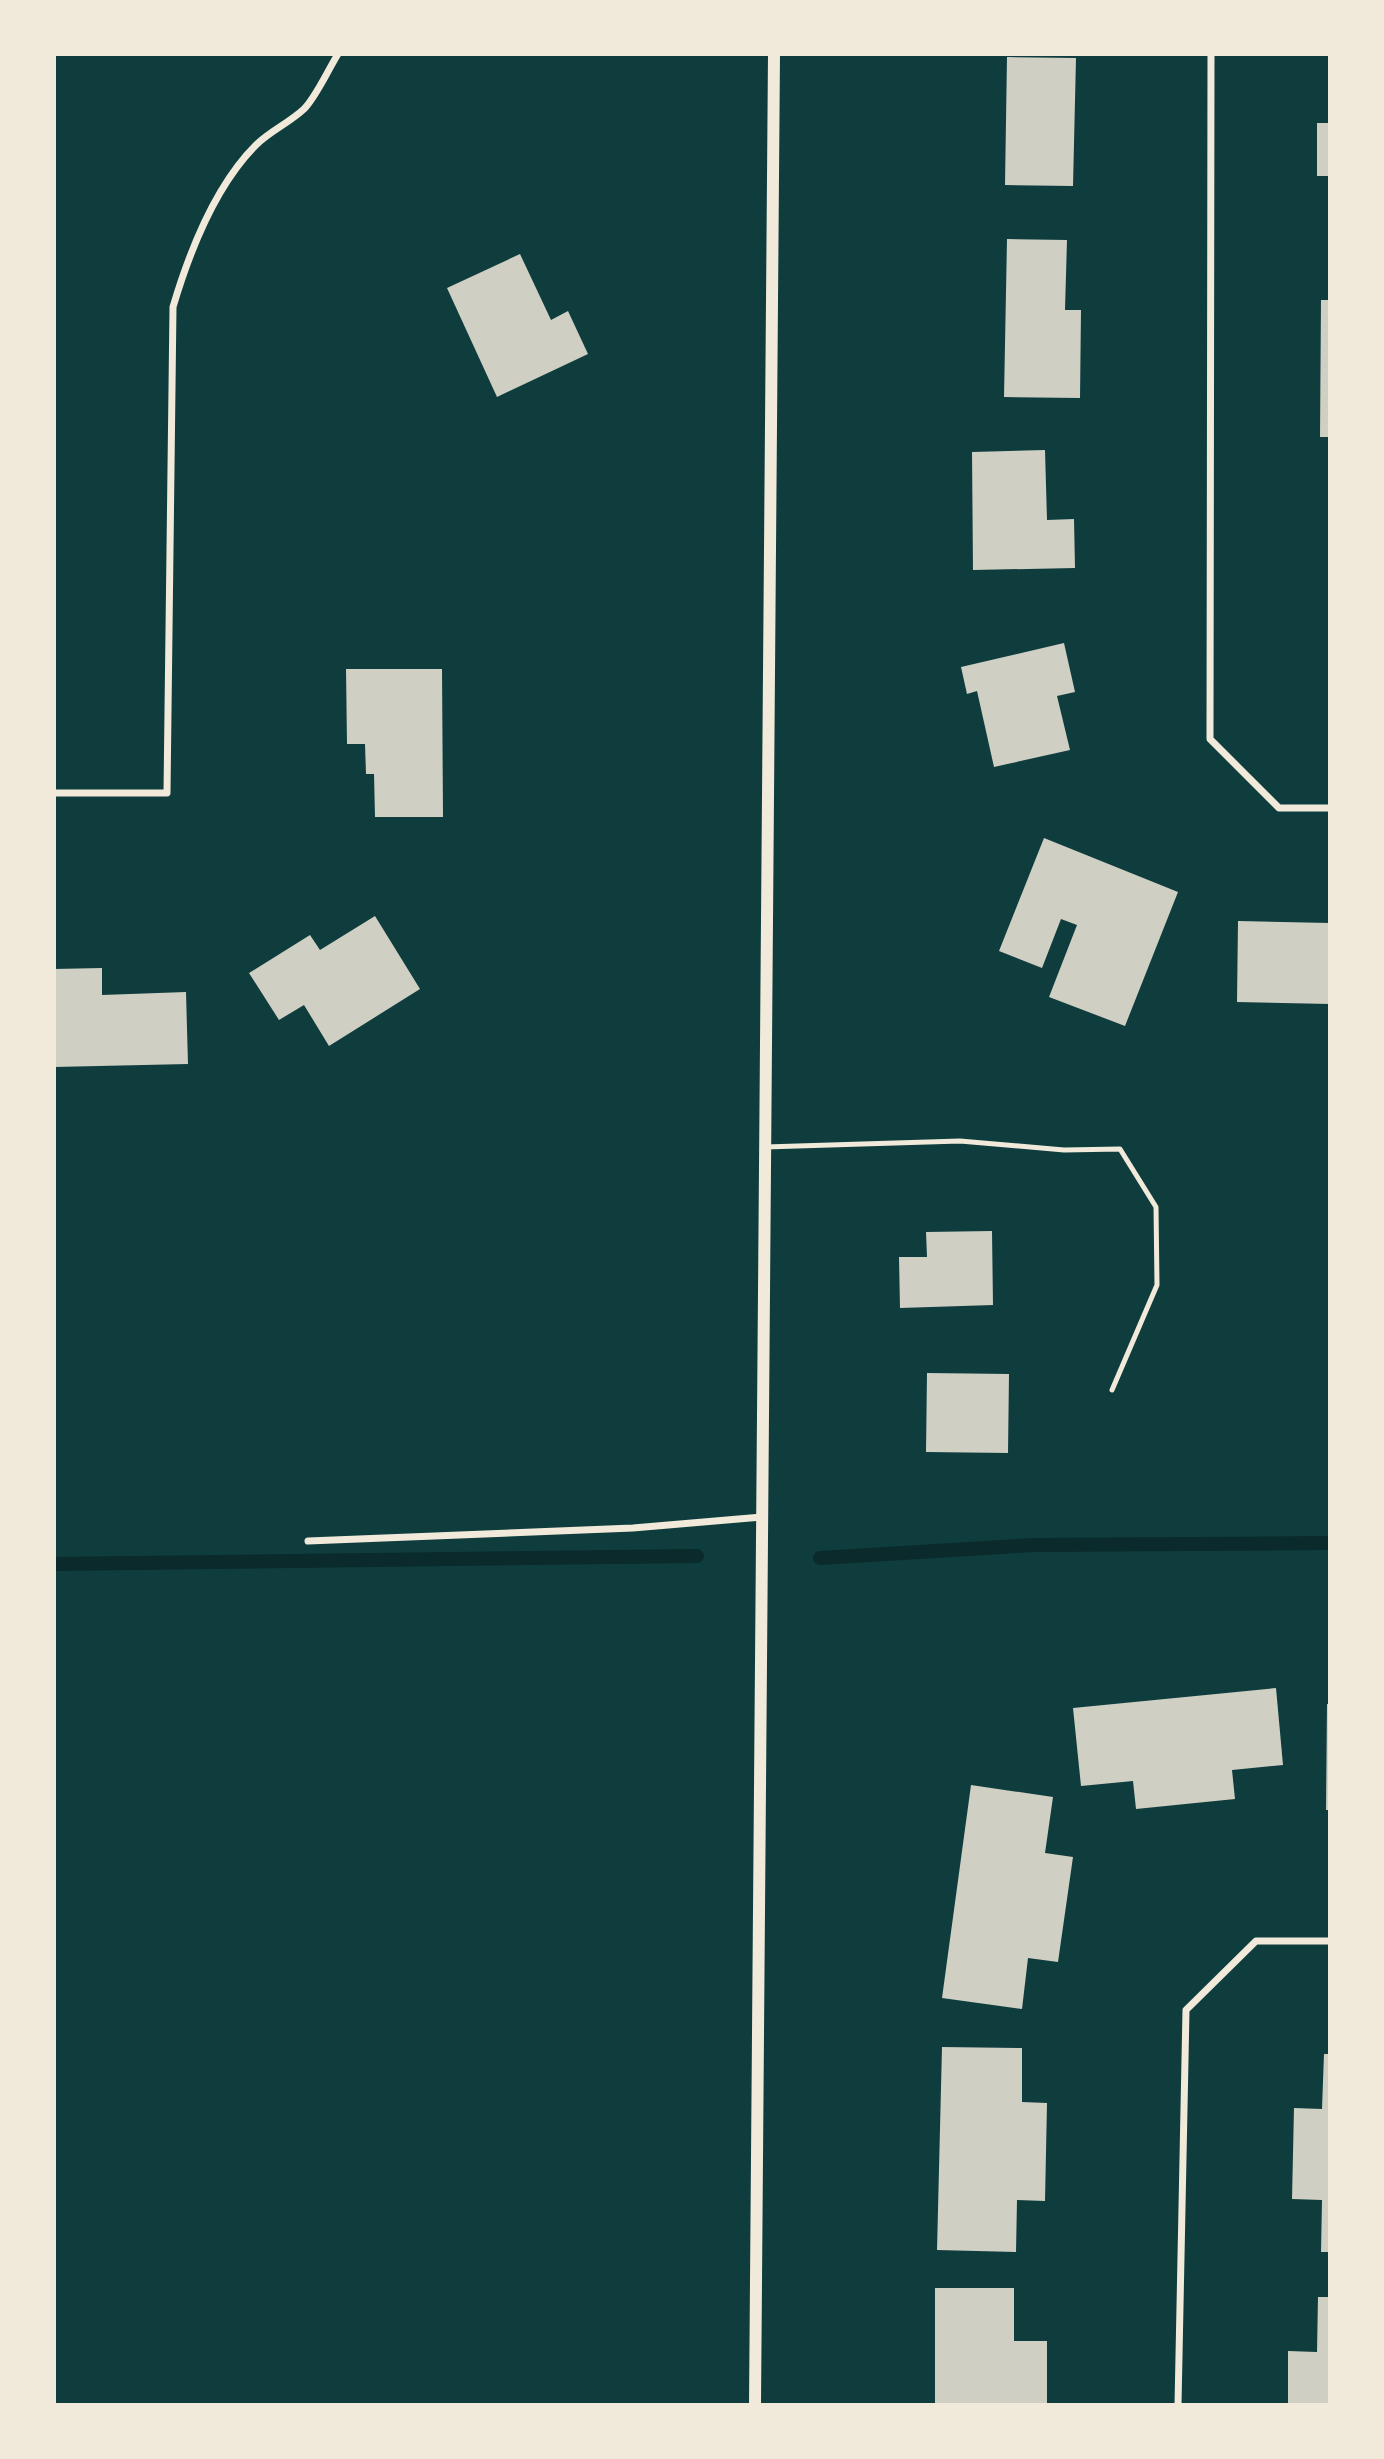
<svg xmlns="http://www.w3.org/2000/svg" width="1384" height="2459" font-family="Montserrat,sans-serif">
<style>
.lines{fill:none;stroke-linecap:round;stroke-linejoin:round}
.stream{stroke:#0a2a2b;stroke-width:14}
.building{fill:#cfcfc3}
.service{stroke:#f1e9da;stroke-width:5}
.minor{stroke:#f1e9da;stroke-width:7}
.tertiary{stroke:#f1e9da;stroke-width:12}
</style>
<rect width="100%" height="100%" fill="#0f3d3e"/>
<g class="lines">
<path class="stream" d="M820 1558 1033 1545 1330 1543
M54 1564 697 1556"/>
</g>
<path class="building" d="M1007 57 1076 58 1073 186 1005 185Z
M1317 123H1330V176H1317Z
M1007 239 1067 240 1065 310H1081L1080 398 1004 397Z
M520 254 551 320 568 311 588 354 497 397 447 288Z
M1321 300H1330V437H1320Z
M1045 450 1047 520 1074 519 1075 568 973 570 972 452Z
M1064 643 1075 692 1057 696 1070 750 994 767 977 691 967 694 961 667Z
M346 669H442L443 817H375L374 774H366L365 744H347Z
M1044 838 1178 892 1125 1026 1049 997 1077 925 1061 919 1042 968 999 951Z
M375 916 420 989 329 1046 304 1005 279 1020 249 973 310 935 320 950Z
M1238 921 1330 923V1004L1237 1002Z
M102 968V995L186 992 188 1064 54 1067V969Z
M992 1231 993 1305 900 1308 899 1257H927L926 1232Z
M927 1373 1009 1374 1008 1453 926 1452Z
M1276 1688 1283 1765 1232 1770 1235 1799 1136 1809 1133 1781 1081 1786 1073 1708Z
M1327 1704H1330V1810H1326Z
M971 1785 1053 1797 1045 1853 1073 1857 1058 1962 1028 1958 1022 2009 942 1998Z
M942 2047 1022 2048V2102L1047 2103 1045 2201 1017 2200 1016 2252 937 2250Z
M1324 2054H1330V2252H1321L1322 2200 1292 2199 1294 2108 1322 2109Z
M935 2288H1014V2341H1047V2405H935Z
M1318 2297H1330V2405H1288V2351L1317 2352Z"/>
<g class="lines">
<path class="service" d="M765 1147 960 1141 1064 1150 1120 1149 1156 1207 1157 1285 1112 1390"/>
<path class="minor" d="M1211 54 1210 739 1279 808H1330
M54 793H167L173 307C189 253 215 186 256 145 270 131 289 123 304 109 316 97 328 70 338 54
M308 1541 633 1528 762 1517
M1178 2405 1186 2010 1256 1941H1330"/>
<path class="tertiary" d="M755 2405 774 54"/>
</g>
<rect width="1384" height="2459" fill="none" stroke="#f1e9da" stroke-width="112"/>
</svg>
